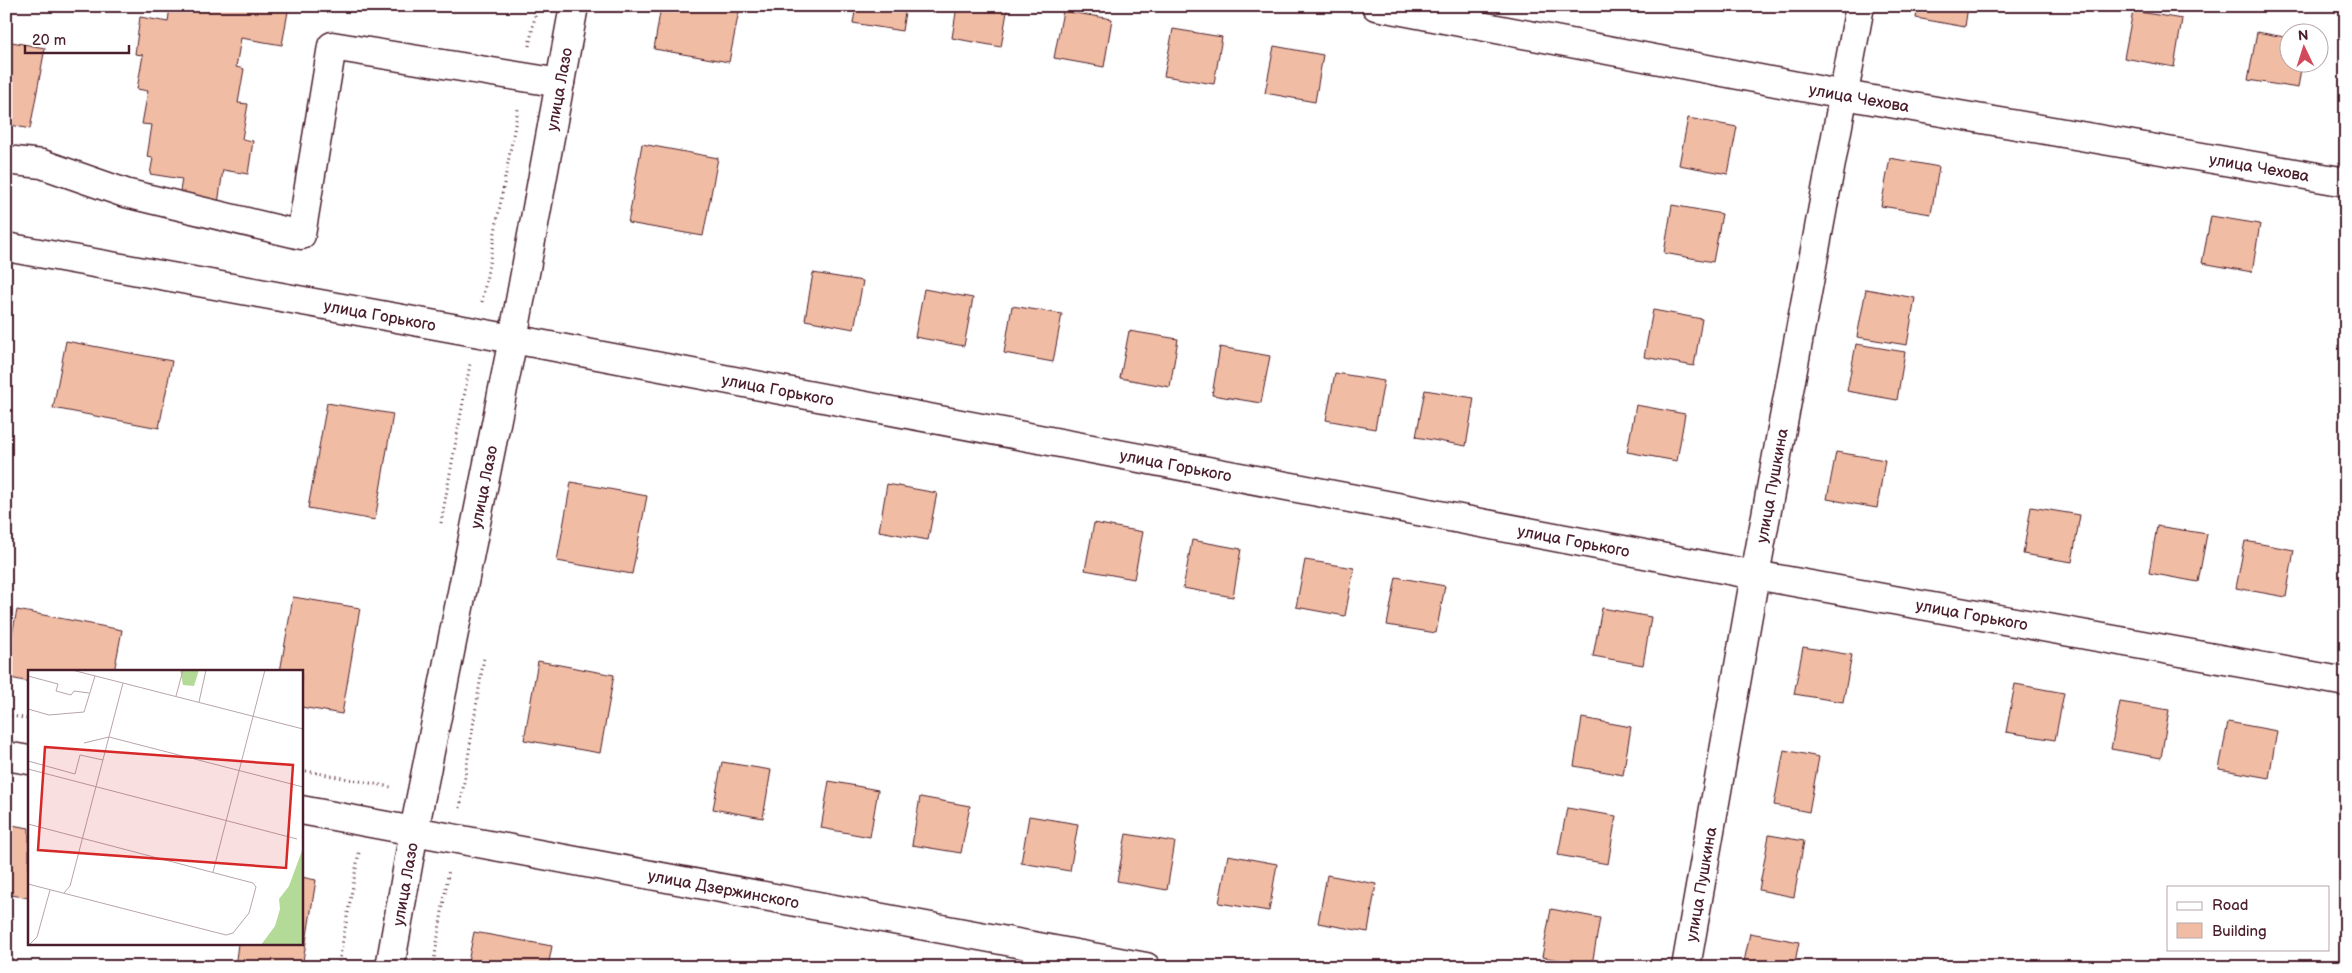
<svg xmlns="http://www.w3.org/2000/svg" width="2352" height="973" font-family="'Balsamiq Sans',sans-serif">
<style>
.building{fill:#f1bca4;stroke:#4a1f2b}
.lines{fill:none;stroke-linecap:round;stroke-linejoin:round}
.minor-casing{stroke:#4a1f2b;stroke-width:31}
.path{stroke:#4a1f2b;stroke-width:3;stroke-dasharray:1 4;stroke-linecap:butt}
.minor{stroke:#fff;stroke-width:28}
.labels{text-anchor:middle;stroke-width:4.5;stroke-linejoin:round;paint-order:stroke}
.street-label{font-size:16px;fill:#4a1f2b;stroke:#fff}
.inset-road{fill:none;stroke:#b7a5aa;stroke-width:1}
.view{fill:#d62828;fill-opacity:0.15;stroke:#d62828;stroke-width:2.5}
.inset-edge{fill:none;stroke:#4a1f2b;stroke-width:2.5}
</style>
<rect width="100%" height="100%" fill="#fff"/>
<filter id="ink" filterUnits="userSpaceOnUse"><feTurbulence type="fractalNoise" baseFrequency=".02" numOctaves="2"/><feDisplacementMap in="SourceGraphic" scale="10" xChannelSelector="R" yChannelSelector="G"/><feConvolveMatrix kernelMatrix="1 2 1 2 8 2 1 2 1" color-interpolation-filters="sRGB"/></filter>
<g filter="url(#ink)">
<path class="building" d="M170 6H289L282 45 241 38 236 67 244 69 238 103 248 104 242 139 253 141 248 174 223 170 218 204 179 197 182 179 150 174 153 158 147 157 152 125 142 124 148 91 137 89 143 55 135 54 140 17 168 22Z
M661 6H740L729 62 654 49Z
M856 6H906L902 31 853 23Z
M957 6H1008L1001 47 952 38Z
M1918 6H1968L1965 27 1916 18Z
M1063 11 1112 19 1104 67 1054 58Z
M2133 11 2182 19 2174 67 2124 58Z
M1173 29 1222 37 1214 84 1164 76Z
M2257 32 2290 38V62H2302L2298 88 2248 80Z
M6 41 45 48 30 129 6 124Z
M1274 46 1323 55 1315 102 1265 93Z
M1688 118 1737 127 1728 174 1679 165Z
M642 144 718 158 703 236 628 223Z
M1890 158 1939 167 1931 214 1881 206Z
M1672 205 1722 214 1713 262 1664 253Z
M2211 216 2260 224 2252 272 2202 263Z
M813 273 863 281 854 329 805 320Z
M924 289 973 298 964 346 915 337Z
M1866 289 1915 298 1907 345 1857 337Z
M1012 306 1062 314 1053 362 1004 353Z
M1653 310 1702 319 1694 366 1644 357Z
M1129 331 1178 339 1170 387 1120 378Z
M66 341 172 361 159 428 53 408Z
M1856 344 1905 352 1897 400 1847 391Z
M1220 347 1270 356 1261 403 1212 395Z
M1335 373 1384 381 1375 429 1326 420Z
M1425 390 1474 398 1466 446 1416 437Z
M327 403 393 414 375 520 308 508Z
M1636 405 1685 414 1677 461 1627 452Z
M1836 452 1885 460 1877 508 1827 499Z
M571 482 647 496 632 574 557 561Z
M887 484 937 493 928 540 879 531Z
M2031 507 2080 515 2072 562 2023 554Z
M1094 523 1143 532 1134 579 1085 570Z
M2157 526 2207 534 2198 582 2149 573Z
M1192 540 1241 549 1233 597 1183 588Z
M2245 541 2294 550 2286 597 2236 588Z
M1305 560 1354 568 1345 616 1296 607Z
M1396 577 1445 586 1436 633 1387 625Z
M293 597 360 608 342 714 301 707V672H280Z
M1602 608 1651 617 1643 665 1593 656Z
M17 610 122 630 114 672H29V682L6 677V663Z
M1803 647 1852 655 1843 702 1794 694Z
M538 661 614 675 600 753 524 740Z
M2015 684 2064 693 2055 740 2006 732Z
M2120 702 2169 710 2161 758 2111 749Z
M1582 718 1631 727 1623 775 1574 766Z
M2228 722 2277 731 2269 778 2219 769Z
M1784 750 1819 757 1809 812 1774 805Z
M722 762 771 770 763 818 713 809Z
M829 781 878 790 870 837 821 828Z
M920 797 970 806 961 853 912 845Z
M1567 808 1616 816 1608 864 1558 855Z
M1029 816 1078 824 1070 871 1021 863Z
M6 824 29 828V898L6 894Z
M1126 834 1175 842 1167 890 1117 881Z
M1769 835 1804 841 1794 897 1759 890Z
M1228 855 1277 864 1269 911 1219 903Z
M1327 875 1376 884 1368 932 1318 923Z
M301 877 316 880 302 967H235L238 944H301Z
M1551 909 1600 918 1592 965 1542 957Z
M474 932 552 946 548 967H467Z
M1750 933 1799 942 1794 967H1743Z
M728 959 770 967H727Z"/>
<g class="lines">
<defs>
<g id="minor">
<path id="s1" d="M1376 6 1844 95 2346 182"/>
<path d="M6 160 42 164 125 193 301 235 332 46 560 83"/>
<path id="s2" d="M6 247 513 339 1755 575 2346 682"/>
<path d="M6 756 29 760"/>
<path id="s3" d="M301 810 1146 967"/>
<path id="s4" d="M390 967 414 831 513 339 574 6"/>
<path id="s5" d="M1686 967 1755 575 1860 6"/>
</g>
</defs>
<use href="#minor" class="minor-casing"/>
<path class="path" d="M529 46 537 6
M482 302 518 109
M441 523 470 364
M6 715 29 719
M301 770 391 787
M460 808 484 657
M338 967 359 852
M433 967 449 869"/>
<use href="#minor" class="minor"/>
</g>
</g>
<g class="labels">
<g class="street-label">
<text dy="6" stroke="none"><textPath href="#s4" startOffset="894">улица Лазо</textPath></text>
<text dy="6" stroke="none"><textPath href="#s1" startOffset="492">улица Чехова</textPath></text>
<text dy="6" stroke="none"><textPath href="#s1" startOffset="898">улица Чехова</textPath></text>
<text dy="6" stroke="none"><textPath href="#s2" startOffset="380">улица Горького</textPath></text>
<text dy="6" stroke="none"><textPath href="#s2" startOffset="785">улица Горького</textPath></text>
<text dy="6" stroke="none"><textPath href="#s2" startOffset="1190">улица Горького</textPath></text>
<text dy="6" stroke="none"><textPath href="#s5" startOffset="489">улица Пушкина</textPath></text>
<text dy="6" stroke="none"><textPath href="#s4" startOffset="489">улица Лазо</textPath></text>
<text dy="6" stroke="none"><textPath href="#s2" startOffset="1595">улица Горького</textPath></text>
<text dy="6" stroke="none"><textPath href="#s2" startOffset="2000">улица Горького</textPath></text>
<text dy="6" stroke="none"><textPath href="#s4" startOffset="84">улица Лазо</textPath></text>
<text dy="6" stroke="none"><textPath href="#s5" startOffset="84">улица Пушкина</textPath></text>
<text dy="6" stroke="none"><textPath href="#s3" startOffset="430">улица Дзержинского</textPath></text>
</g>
</g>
<g transform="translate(28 670)">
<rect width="275" height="275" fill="#fff"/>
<path d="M152 0H171L166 16 155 15ZM275 178V275H233L247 256 252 239 251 229 261 216Z" fill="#b3da96"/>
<path class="inset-road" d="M44 0 275 59M0 6 30 14 28 21 43 25 46 21 61 23M148 26 155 0M171 32 178 0M0 39 21 45 56 42 67 6M56 73 81 67 275 117M0 91 47 104 52 85 75 90M0 99 269 169M0 154 225 213 228 217 221 243 205 263 198 265 0 214M185 202 237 0M36 223 42 216 95 13M1 275 9 267 22 220"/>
<path class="view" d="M17 77 265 95 258 198 10 180Z"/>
<rect width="275" height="275" class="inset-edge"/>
</g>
<rect width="2352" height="973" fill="none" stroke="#fff" stroke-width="25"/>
<rect x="12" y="12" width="2327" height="948" fill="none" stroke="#4a1f2b" stroke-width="2" filter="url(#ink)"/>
<rect x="2167" y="886" width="162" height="65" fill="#ffffff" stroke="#b7a5aa"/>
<rect x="2177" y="902" width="25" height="8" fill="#ffffff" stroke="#b7a5aa"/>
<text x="2212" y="910" font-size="15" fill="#4a1f2b">Road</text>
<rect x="2177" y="923" width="25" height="15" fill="#f1bca4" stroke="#b7a5aa"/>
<text x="2212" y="936" font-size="15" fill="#4a1f2b">Building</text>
<g transform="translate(2304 48) rotate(356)"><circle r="24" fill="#ffffff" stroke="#b7a5aa"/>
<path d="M0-4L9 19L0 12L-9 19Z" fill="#d1495b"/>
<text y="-8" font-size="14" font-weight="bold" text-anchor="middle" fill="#4a1f2b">N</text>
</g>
<path d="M25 45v8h104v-8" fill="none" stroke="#4a1f2b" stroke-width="2.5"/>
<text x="32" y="45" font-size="15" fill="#4a1f2b" stroke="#ffffff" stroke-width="4" paint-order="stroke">20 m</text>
</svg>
